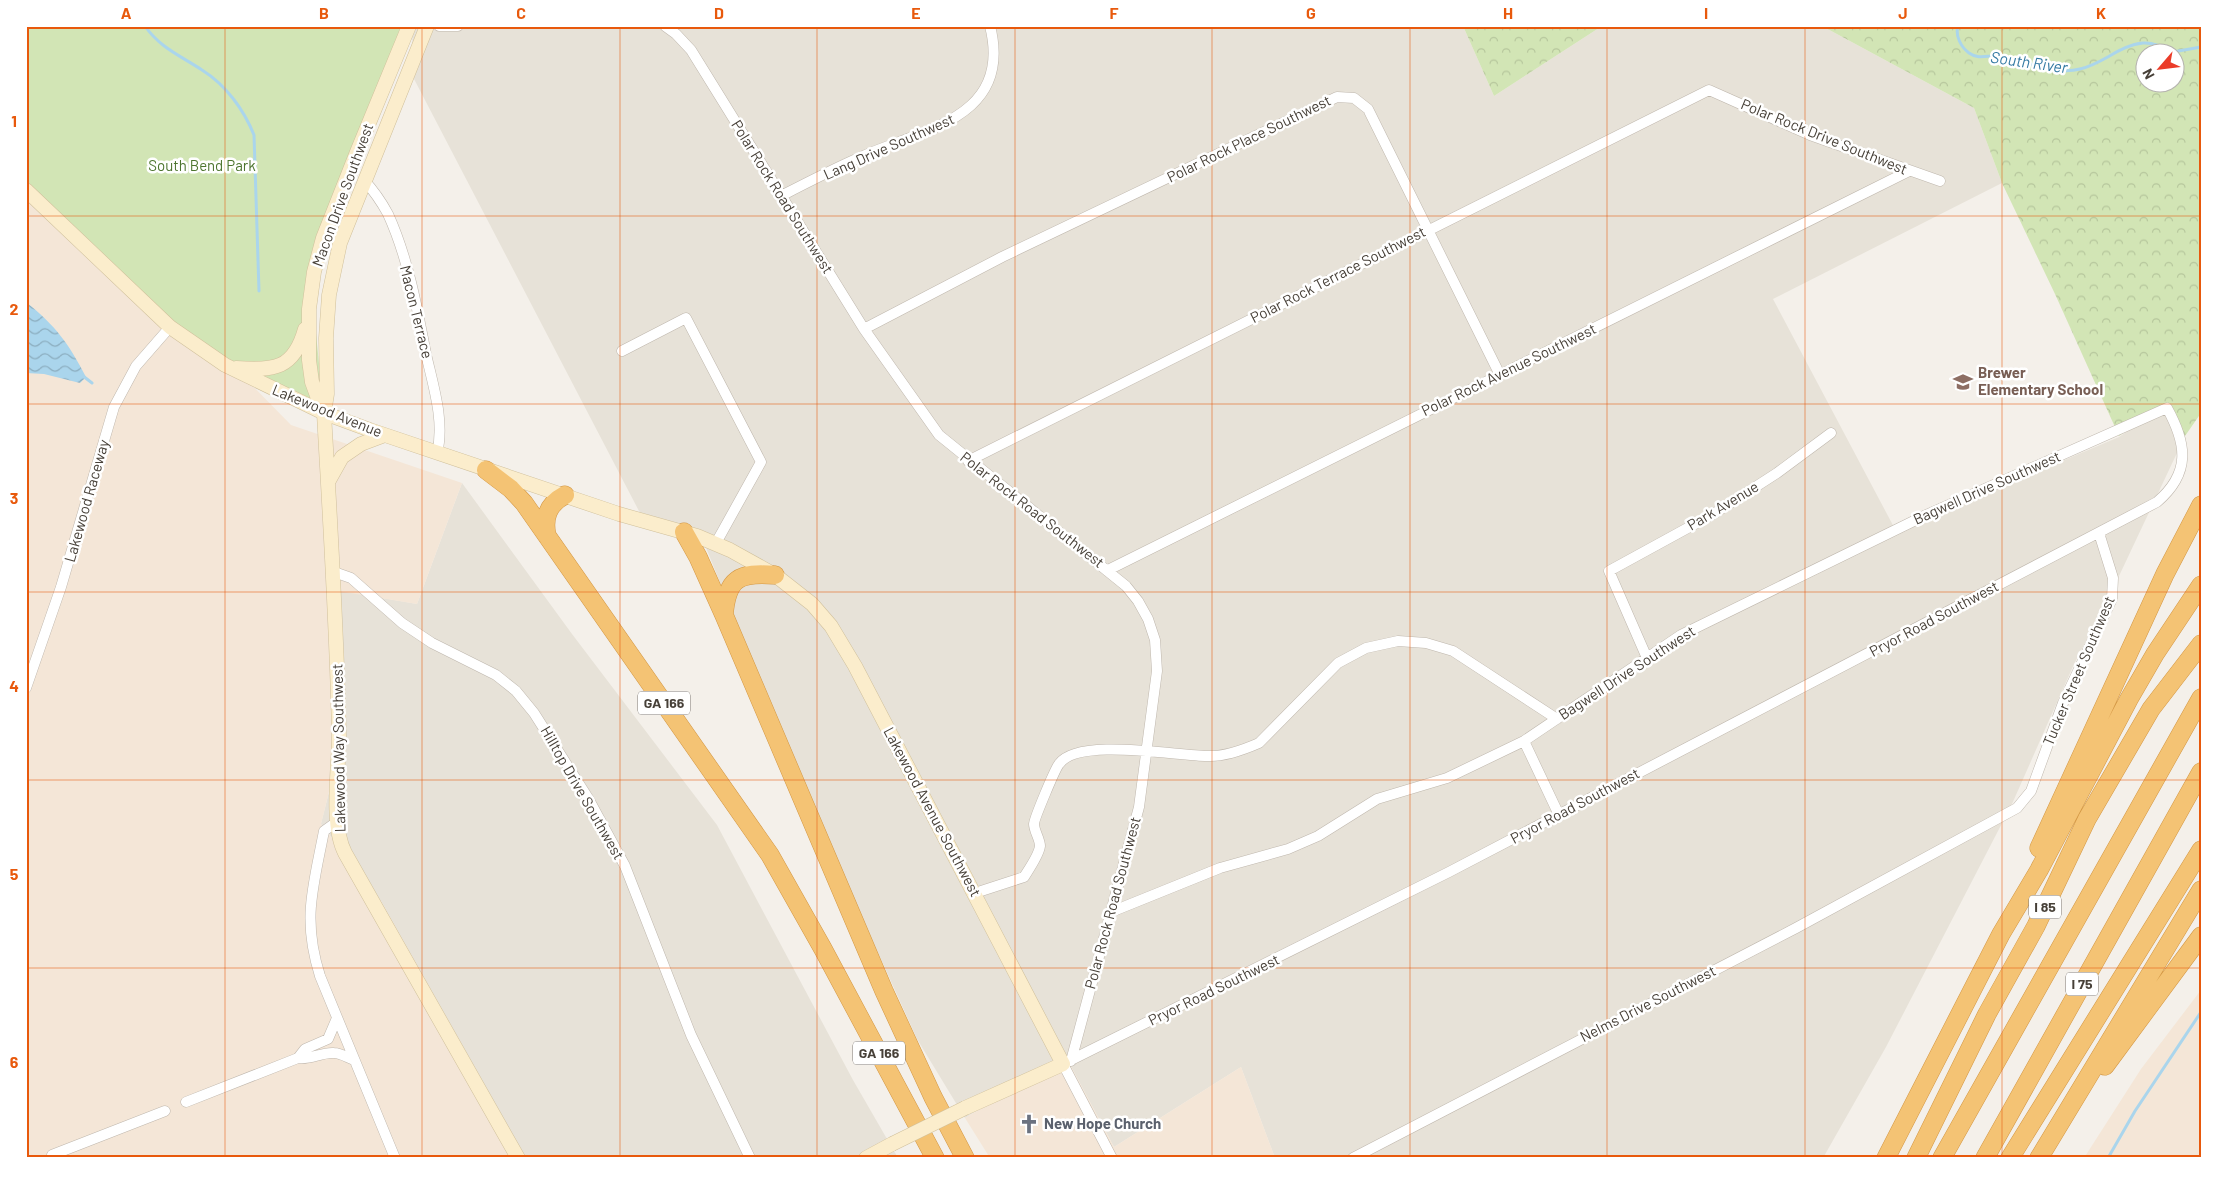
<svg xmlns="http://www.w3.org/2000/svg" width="2227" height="1184" font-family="Barlow,sans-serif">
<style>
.residential{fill:#e7e2d8}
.commercial{fill:#f4e6d7}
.forest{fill:url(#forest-crowns);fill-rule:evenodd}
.green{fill:#d2e5b5}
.water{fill:url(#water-waves)}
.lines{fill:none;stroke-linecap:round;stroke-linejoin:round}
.stream{stroke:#aad5ec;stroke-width:3}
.street-casing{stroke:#bfb7ad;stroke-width:11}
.secondary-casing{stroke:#d0c09c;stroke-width:15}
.highway-casing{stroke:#d39744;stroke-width:19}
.street{stroke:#fff;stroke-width:10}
.secondary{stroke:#fbedcc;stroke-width:14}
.highway{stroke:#f4c374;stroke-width:18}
.secondary-bridge-casing{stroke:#d0c09c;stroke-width:15;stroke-linecap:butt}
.secondary-bridge{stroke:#fbedcc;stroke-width:14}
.grid{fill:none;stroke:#e8590c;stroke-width:1;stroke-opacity:0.55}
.labels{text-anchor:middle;stroke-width:5;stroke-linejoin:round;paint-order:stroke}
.shield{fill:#fff;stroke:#7e7974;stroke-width:1}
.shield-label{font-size:14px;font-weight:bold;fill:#474038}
.street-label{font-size:15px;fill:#474038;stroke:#fff}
.park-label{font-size:15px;fill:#4d752f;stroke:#fff}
.education-label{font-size:15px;font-weight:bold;fill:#785e54;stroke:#fff;text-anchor:start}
.worship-label{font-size:15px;font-weight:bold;fill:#5b616d;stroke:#fff;text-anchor:start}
.water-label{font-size:16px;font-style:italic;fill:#367ba4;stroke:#fff}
.neatline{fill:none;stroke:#e8590c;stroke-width:2}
.grid-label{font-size:16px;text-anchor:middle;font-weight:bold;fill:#e8590c}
</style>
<defs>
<pattern id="forest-crowns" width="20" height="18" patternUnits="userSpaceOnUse" patternTransform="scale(1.25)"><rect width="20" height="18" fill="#d2e5b5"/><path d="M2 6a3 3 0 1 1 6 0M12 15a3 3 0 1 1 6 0" fill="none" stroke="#b6c69c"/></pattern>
<pattern id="water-waves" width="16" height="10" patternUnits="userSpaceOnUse" patternTransform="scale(1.25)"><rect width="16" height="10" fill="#aad5ec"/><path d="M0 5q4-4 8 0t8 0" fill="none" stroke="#8caec0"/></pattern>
</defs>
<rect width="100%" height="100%" fill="#f4f0ea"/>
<path class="residential" d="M412 26H1463L1494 96 1602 26H1822L1974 108 2002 183 1773 299 1896 531 2119 437 2163 406 2185 436 2111 593 2074 664 2012 804 1886 1047 1823 1158H1275L1241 1067 1114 1147 1066 1057 965 1118 917 1039 791 760 699 530 640 513 413 77Z
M462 483 572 634 717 825 853 1080 898 1158H526L381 901 321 824 342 739 337 590 417 604Z"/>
<path class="commercial" d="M26 178 233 366 291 425 462 483 417 604 338 591 342 739 321 824 381 901 526 1158H26Z
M2201 990V1158H2084L2141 1069Z
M1066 1057 1114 1147 1241 1067 1275 1158H990L965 1118Z"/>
<path class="forest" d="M1463 26H1602L1494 96Z
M1822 26H2201V413L2185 436 2163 406 2119 436 2055 294 2002 183 1974 108ZM2144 52H2174V82H2144Z"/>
<path class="green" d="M26 26H409L311 284 324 413 170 327 26 195Z"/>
<path class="water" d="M26 302C56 326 69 344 86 377L80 383 44 374 26 373Z"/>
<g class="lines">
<path class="stream" d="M145 26C160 48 181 56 202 70 226 85 244 110 254 135L259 291
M1958 26C1955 36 1961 47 1969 53 1979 60 1988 55 1998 56 2025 59 2052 76 2080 69 2103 64 2120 45 2143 43 2154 42 2163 47 2171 52
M2173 52 2201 47
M83 376 92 383
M2108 1158 2135 1111 2201 1012"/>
<defs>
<path id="street" d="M439 26H458
M665 26 676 34 691 50 864 329 939 435 1126 586 1138 601 1148 619 1155 640 1157 671 1139 807 1071 1061
M364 180C374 191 381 201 388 214 408 258 417 307 426 354 433 385 445 422 437 453
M781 196C808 182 835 168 863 156 925 129 1013 117 990 26
M864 329 1002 257 1337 97 1354 98 1368 109 1500 375
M622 351 686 318 761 462 716 543
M968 461 1709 90 1810 135 1940 181
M1108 570 1909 171
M334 572 351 578 402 623 432 643 496 675 516 691 534 713 588 798 625 866 691 1035 750 1158
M1647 658 1609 571 1715 513 1777 473 1831 433
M26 688 61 587 114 407 136 366 170 327
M1524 741 1559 815
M338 821 324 831C313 888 302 919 320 976L395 1158
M975 893 1024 877C1029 869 1039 855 1040 846 1040 839 1034 831 1034 824 1034 819 1055 769 1059 764 1078 737 1176 756 1207 756 1224 757 1243 750 1259 743L1338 663 1366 648 1398 641 1426 643 1453 651 1557 719
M1111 912 1220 868 1288 849 1318 836 1377 799 1447 778 1524 741 1681 635 1926 515 2167 408C2187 444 2191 473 2157 502L1449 872 1063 1064 1112 1158
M298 1058C311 1060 321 1052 334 1053 341 1053 348 1058 354 1060
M186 1102 298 1058 305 1049 328 1039 337 1018
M52 1155 165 1111
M1353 1158 1796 928 2017 808 2031 791 2063 703 2112 599 2113 578 2099 533"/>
<path id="secondary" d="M427 26 340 243 329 295 326 338 327 394 324 413C330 521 337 628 339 736 339 769 330 824 345 853L518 1158
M26 190 170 327 225 365 324 413 370 430 619 514 697 536 730 550 775 575 812 604 831 626 855 666 1063 1064 965 1108
M236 368C274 371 294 369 305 329
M323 412 312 382 309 360V309L314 272 323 238 357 152 409 26
M328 482 342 457 361 444 385 435
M866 1158 892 1144"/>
<path id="highway" d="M486 470 511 489 524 503 770 855 823 949 935 1158
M684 532 698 557 724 615 884 991 933 1097 965 1158
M547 536C543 518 548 504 565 495
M724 615C727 578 739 572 775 575
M2039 848 2165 574 2201 505
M2105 1066 2201 936
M1886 1158 2001 934 2039 870 2129 699 2155 654 2201 585
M1916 1158 1987 1014 2036 926 2087 819 2151 709 2201 644
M1942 1158 2201 698
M1985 1158 2201 772
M2010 1158 2201 850
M2039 1158 2201 890"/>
</defs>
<use href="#street" class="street-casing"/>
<use href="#secondary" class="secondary-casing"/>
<use href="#highway" class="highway-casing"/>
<use href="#street" class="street"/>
<use href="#secondary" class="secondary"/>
<use href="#highway" class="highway"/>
<defs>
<path id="secondary-bridge" d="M892 1144 965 1108"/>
</defs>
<use href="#secondary-bridge" class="secondary-bridge-casing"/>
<use href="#secondary-bridge" class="secondary-bridge"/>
</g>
<path class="grid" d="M225 26V1158M422 26V1158M620 26V1158M817 26V1158M1015 26V1158M1212 26V1158M1410 26V1158M1607 26V1158M1805 26V1158M2002 26V1158M26 216H2201M26 404H2201M26 592H2201M26 780H2201M26 968H2201"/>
<defs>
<symbol id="school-bare" viewBox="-9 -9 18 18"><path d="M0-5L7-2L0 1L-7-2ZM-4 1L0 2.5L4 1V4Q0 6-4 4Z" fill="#8d6e63" stroke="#fff" stroke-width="2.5" paint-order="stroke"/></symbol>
<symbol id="church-bare" viewBox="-9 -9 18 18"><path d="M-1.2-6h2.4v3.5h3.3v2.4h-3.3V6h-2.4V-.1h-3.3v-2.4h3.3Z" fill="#6b7280" stroke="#fff" stroke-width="2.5" paint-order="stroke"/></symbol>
</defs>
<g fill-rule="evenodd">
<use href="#school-bare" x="1949" y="368" width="28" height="28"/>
<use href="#church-bare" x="1015" y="1110" width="28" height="28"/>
</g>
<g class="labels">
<g class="shield">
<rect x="638" y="691.5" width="52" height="23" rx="4"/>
<rect x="2029" y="895.5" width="32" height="23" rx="4"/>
<rect x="2066" y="972.5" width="32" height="23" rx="4"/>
<rect x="853" y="1041.5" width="52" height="23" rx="4"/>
</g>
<g class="shield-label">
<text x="664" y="708">GA 166</text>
<text x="2045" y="912">I 85</text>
<text x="2082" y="989">I 75</text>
<text x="879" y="1058">GA 166</text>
</g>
<g class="street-label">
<text transform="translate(1824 137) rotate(22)" y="5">Polar Rock Drive Southwest</text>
<text transform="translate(1249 139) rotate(-26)" y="5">Polar Rock Place Southwest</text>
<text transform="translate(889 147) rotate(-24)" y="5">Lang Drive Southwest</text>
<text transform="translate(343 195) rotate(-70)" y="5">Macon Drive Southwest</text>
<text transform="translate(782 197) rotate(58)" y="5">Polar Rock Road Southwest</text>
<text transform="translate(1338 275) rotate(-27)" y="5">Polar Rock Terrace Southwest</text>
<text transform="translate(416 312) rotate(76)" y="5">Macon Terrace</text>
<text transform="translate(1509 370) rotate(-26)" y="5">Polar Rock Avenue Southwest</text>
<text transform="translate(327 411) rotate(22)" y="5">Lakewood Avenue</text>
<text transform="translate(1987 488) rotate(-24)" y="5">Bagwell Drive Southwest</text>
<text transform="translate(87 501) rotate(-74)" y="5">Lakewood Raceway</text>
<text transform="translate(1723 506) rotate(-31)" y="5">Park Avenue</text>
<text transform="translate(1032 510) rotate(38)" y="5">Polar Rock Road Southwest</text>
<text transform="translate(1934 619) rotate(-28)" y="5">Pryor Road Southwest</text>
<text transform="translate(2079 671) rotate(-67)" y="5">Tucker Street Southwest</text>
<text transform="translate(1627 673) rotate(-33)" y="5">Bagwell Drive Southwest</text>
<text transform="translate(339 748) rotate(-91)" y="5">Lakewood Way Southwest</text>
<text transform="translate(582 793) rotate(60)" y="5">Hilltop Drive Southwest</text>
<text transform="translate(1575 806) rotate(-28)" y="5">Pryor Road Southwest</text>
<text transform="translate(932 812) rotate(62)" y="5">Lakewood Avenue Southwest</text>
<text transform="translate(1113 903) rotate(-75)" y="5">Polar Rock Road Southwest</text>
<text transform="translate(1214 990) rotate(-26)" y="5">Pryor Road Southwest</text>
<text transform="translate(1648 1004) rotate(-27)" y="5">Nelms Drive Southwest</text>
</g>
<g class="park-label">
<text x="202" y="171">South Bend Park</text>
</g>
<g class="education-label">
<text x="1978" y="378">Brewer<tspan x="1978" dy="17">Elementary School</tspan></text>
</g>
<g class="worship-label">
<text x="1044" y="1129">New Hope Church</text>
</g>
<g class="water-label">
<text transform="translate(2029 62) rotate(8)" y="6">South River</text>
</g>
</g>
<rect width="2227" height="1184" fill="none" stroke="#ffffff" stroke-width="55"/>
<g transform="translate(2160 68) rotate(242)"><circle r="24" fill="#ffffff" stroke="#b5b3af"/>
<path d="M0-4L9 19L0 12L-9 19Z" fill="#eb3c29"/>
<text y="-8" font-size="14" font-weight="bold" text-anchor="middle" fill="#474038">N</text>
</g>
<rect x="28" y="28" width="2172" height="1128" class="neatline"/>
<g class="grid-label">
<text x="126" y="19">A</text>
<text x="324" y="19">B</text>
<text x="521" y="19">C</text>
<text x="719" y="19">D</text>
<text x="916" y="19">E</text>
<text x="1114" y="19">F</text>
<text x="1311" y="19">G</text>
<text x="1508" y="19">H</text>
<text x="1706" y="19">I</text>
<text x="1903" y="19">J</text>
<text x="2101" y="19">K</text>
<text x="14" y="127">1</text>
<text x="14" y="315">2</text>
<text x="14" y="504">3</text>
<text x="14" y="692">4</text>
<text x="14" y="880">5</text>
<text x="14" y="1068">6</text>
</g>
</svg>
